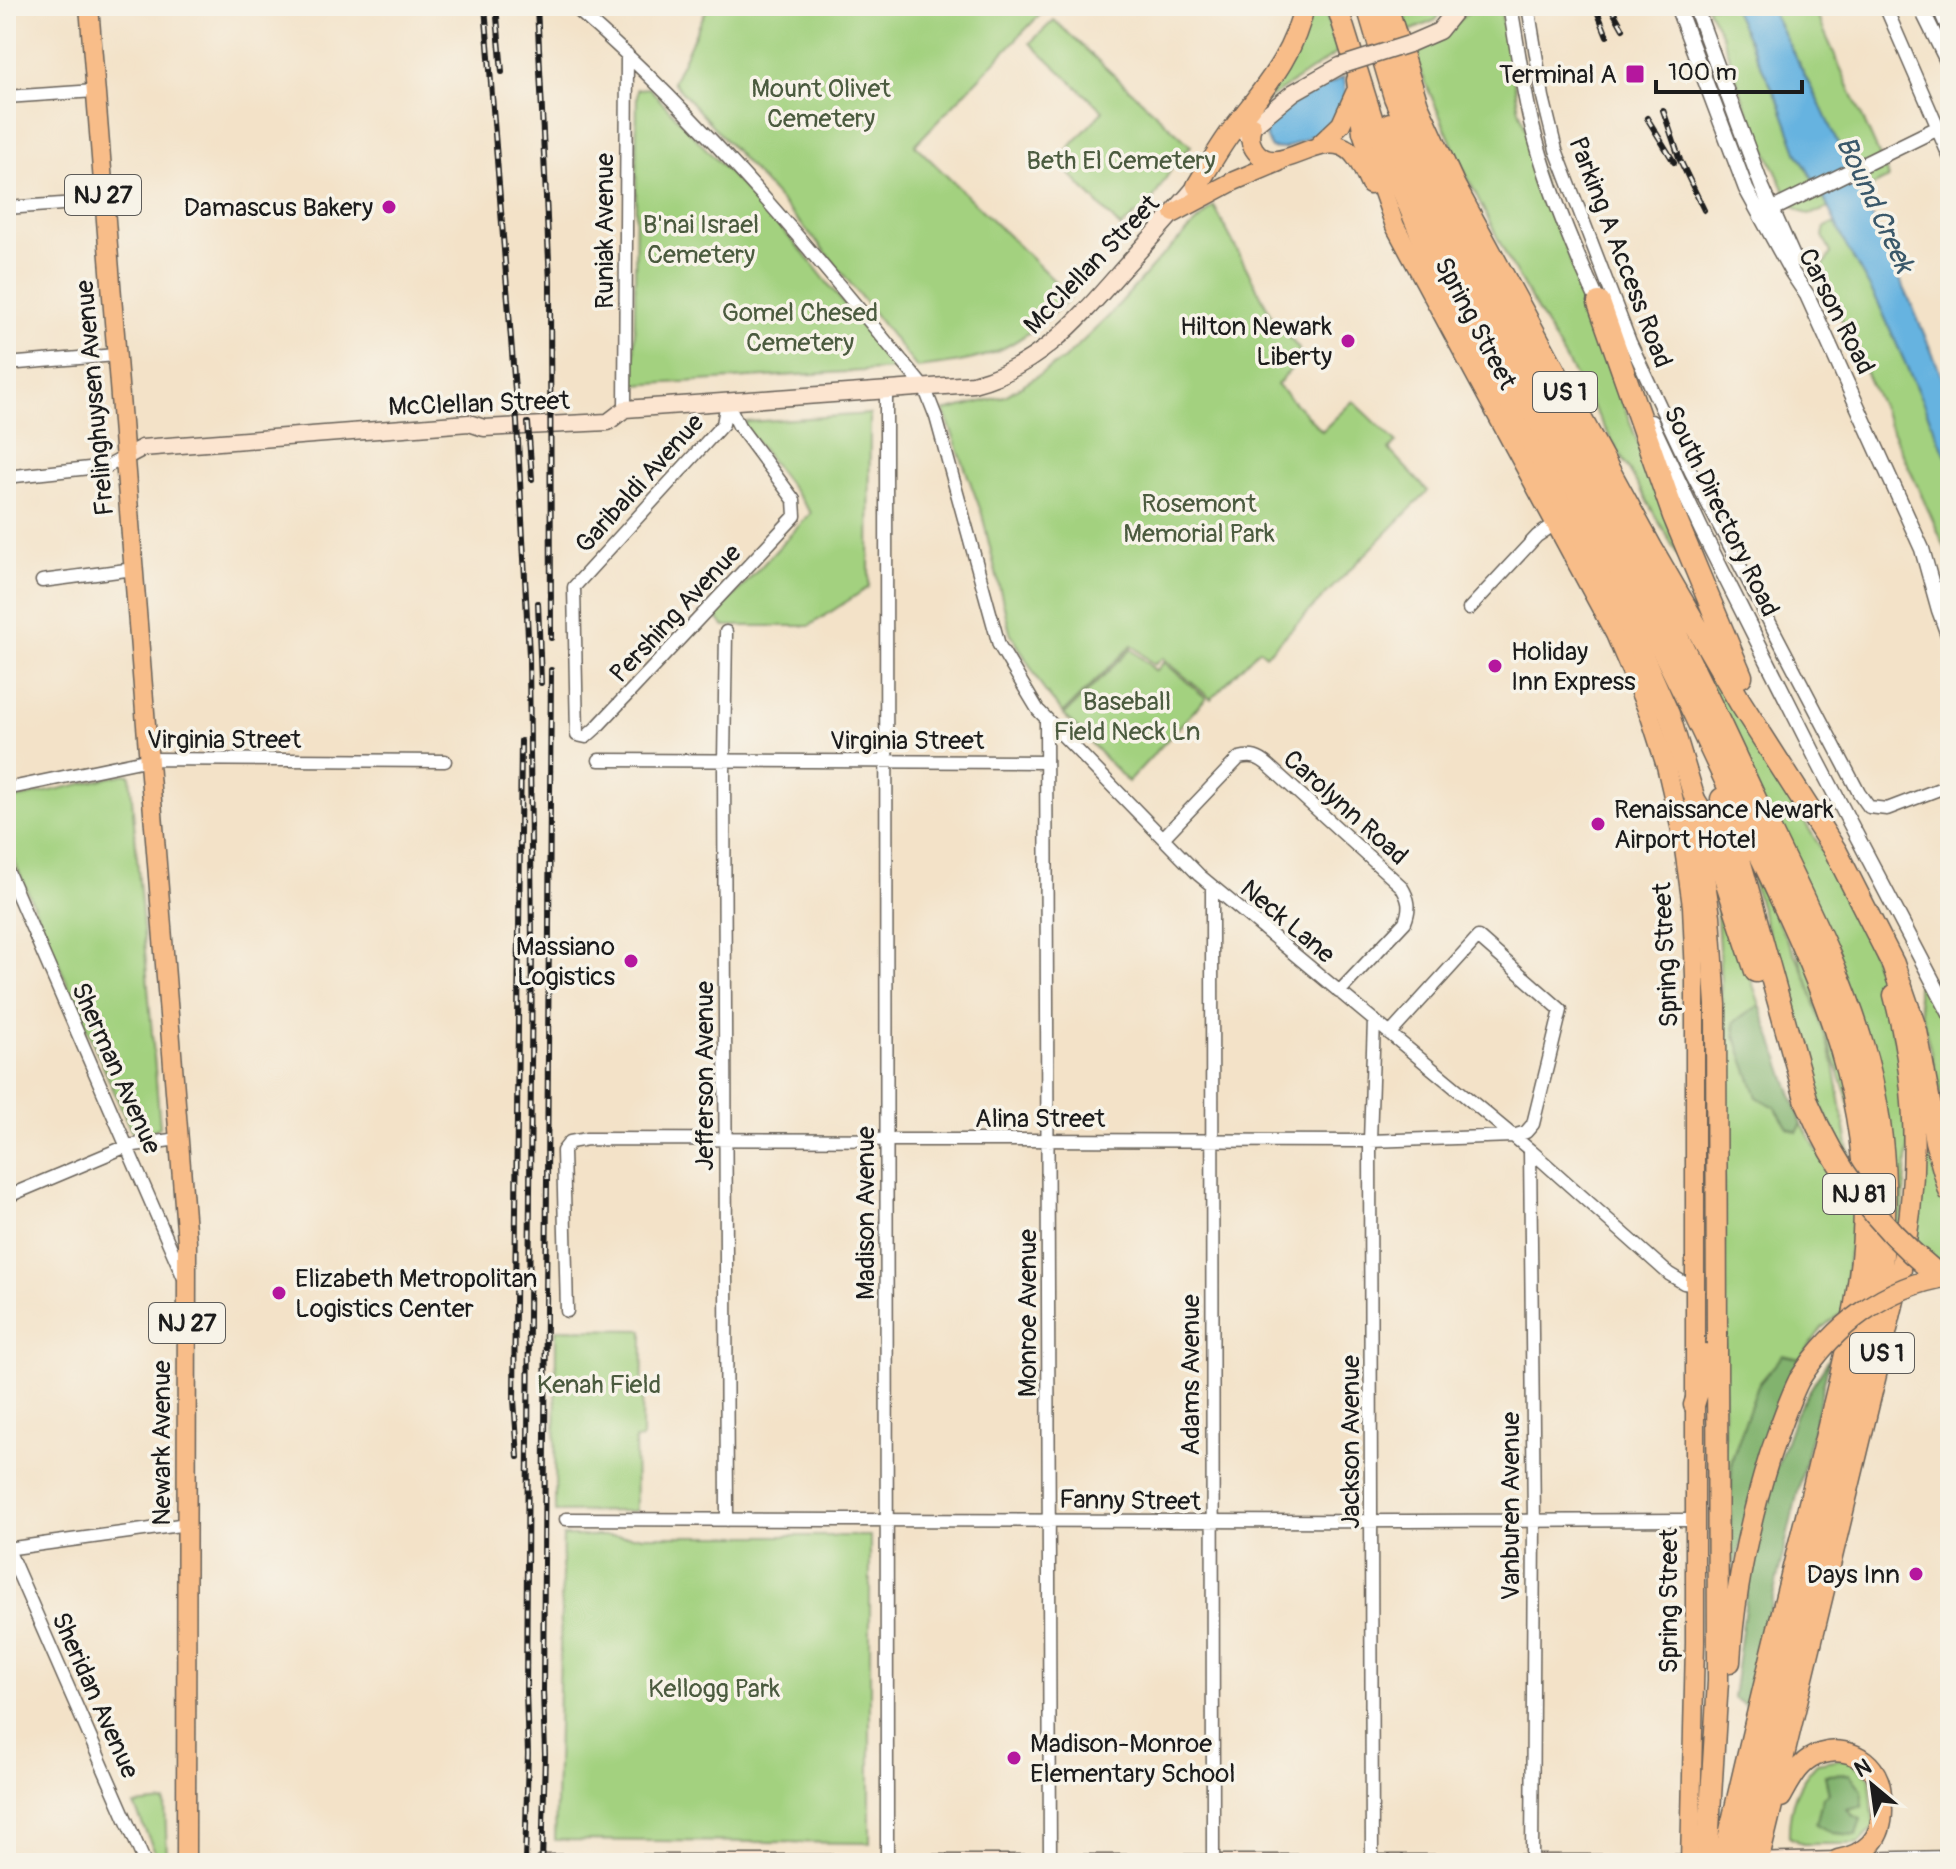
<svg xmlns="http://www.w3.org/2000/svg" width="1956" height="1869" font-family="Pangolin,sans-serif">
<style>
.green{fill:#a3d17f;stroke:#60764e;stroke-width:2;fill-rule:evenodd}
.forest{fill:#82b36e;stroke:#4f6845;stroke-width:2}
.water{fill:#66b3e0;stroke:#41687e;stroke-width:2}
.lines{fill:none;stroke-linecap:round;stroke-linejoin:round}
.minor-casing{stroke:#676158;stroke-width:15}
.tertiary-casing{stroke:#676158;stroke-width:17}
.secondary-casing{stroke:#676158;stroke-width:19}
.primary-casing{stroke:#676158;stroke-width:21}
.trunk-casing{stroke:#676158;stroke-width:23}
.motorway-casing{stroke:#676158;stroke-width:25}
.minor{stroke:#fff;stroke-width:12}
.tertiary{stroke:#fff;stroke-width:14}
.secondary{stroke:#fce5d0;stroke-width:16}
.primary{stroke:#f8bd89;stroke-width:18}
.trunk{stroke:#f8bd89;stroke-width:20}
.motorway{stroke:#f8bd89;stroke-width:22}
.rail-casing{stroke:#1c1c1c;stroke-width:6}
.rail{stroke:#f7f3e8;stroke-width:3;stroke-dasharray:9;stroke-linecap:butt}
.secondary-bridge-casing{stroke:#676158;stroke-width:19;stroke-linecap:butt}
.trunk-bridge-casing{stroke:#676158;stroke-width:23;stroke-linecap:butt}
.motorway-bridge-casing{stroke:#676158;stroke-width:25;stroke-linecap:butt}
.secondary-bridge{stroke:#fce5d0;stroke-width:16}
.trunk-bridge{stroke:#f8bd89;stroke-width:20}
.motorway-bridge{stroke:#f8bd89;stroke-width:22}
.poi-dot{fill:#b5179e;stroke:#f7f3e8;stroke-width:3}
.labels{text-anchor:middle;stroke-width:7;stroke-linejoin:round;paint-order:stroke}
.shield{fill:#f7f3e8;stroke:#5e5c59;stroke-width:2}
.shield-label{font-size:24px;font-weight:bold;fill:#1c1c1c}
.poi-label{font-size:26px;fill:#1c1c1c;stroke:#f7f3e8;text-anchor:end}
.park-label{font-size:26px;fill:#4b5b3f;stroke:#f7f3e8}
.street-label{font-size:26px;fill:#1c1c1c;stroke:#f7f3e8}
.water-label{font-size:28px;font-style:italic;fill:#3a586a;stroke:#f7f3e8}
</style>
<rect width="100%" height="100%" fill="#f7f3e8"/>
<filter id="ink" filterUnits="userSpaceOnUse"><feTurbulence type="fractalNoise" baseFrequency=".0125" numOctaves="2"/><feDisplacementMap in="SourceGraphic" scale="16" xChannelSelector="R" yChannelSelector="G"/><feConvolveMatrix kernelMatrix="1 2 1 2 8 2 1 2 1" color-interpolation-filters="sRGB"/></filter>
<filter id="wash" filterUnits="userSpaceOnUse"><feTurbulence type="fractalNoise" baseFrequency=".006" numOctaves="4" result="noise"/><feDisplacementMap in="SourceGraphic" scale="32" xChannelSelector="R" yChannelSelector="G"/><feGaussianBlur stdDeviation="1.8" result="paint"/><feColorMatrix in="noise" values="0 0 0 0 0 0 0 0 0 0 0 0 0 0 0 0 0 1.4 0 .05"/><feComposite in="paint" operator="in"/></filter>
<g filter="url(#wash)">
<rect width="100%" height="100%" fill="#f3e2c8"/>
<path class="green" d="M708 6H1048L915 145 1071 297C1014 349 994 360 917 368L819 244 673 82Z
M1310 6H1324L1337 53 1268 99Z
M1401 6H1445L1436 20 1407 32Z
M1469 6H1500L1519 109 1555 220 1683 564 1509 261 1458 158 1414 56 1442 37 1468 12Z
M1706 6H1732L1779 102 1798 154 1829 208C1811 215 1805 218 1790 202L1746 107 1721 33Z
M1769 6H1813L1886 170 1888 178 1859 193 1821 107Z
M1054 20 1191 146 1178 158 1146 211 1135 215 1121 228 1067 171 1065 152 1103 111 1030 43Z
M649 88 803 252 895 369 634 385 637 89Z
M1214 206 1272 317 1299 349 1297 362 1277 385 1322 431 1353 401 1396 442 1389 450 1428 491 1266 655 1259 649 1211 699 1163 658 1154 665 1132 645 1063 713 1044 690 1010 632 982 514 944 411 1005 396 1064 359 1108 317 1160 258Z
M1836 223 1878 302 1950 464V558L1820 272 1831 253 1823 236 1825 227Z
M870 414 869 587 809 626H724L715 616 811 513 744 426 746 422Z
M1131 649 1156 671 1164 662 1206 698 1128 782 1064 715Z
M1705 663 1826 856 1871 948 1900 1059 1909 1140 1901 1228 1889 1218 1699 666Z
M125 774 130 775 160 1127C153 1132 140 1133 131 1131L6 842V801Z
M1748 865 1807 978 1834 1065 1851 1163 1819 1103Z
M1715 874 1760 1005 1734 1022 1735 1038 1788 1128 1797 1132 1802 1124 1853 1212 1843 1312 1822 1328 1800 1359 1783 1356 1758 1385 1732 1459 1729 1581 1724 1642 1723 1027Z
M1917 973 1950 1038V1132L1917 995Z
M1922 1106 1936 1178 1950 1207V1270L1913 1241Z
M556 1329 643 1330 642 1439 635 1440 636 1511 555 1512Z
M563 1536H870V1843L555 1840Z
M1846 1758 1870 1777 1874 1827 1859 1843 1853 1844H1802L1789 1837C1788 1808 1797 1783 1817 1763ZM1850 1774 1847 1809 1852 1815 1820 1807 1823 1797 1829 1793 1825 1776Z
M165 1802 167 1859 159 1861 134 1805Z"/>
<path class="forest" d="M1760 1005 1802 1124 1797 1132 1788 1128 1775 1107 1757 1097C1750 1075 1735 1043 1734 1022Z
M1783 1355 1800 1359 1791 1381 1729 1581 1732 1460 1758 1385Z
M1830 1357 1747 1706 1733 1698 1756 1524 1796 1413Z
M1850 1774 1862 1790V1806L1847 1809 1852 1815 1861 1819 1856 1835 1832 1833 1816 1824 1823 1797 1829 1793 1825 1775Z"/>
<path class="water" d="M1732 6H1769L1821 107 1911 303 1950 395V464L1878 302 1845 244 1822 194 1798 154 1779 102Z
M1344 77 1346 93 1330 127 1284 149 1271 148 1265 134C1279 105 1316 91 1344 77Z"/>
</g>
<g filter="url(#ink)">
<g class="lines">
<defs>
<path id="minor" d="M1528 6 1543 97 1556 150 1630 342 1691 472 1859 793 1869 807 1887 809 1950 785
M1885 6 1938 128
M580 12C709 125 817 257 925 389L936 417 999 645 1038 710 1199 875 1530 1150 1669 1274 1684 1283 1696 1285
M6 97 95 91
M6 208 104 201
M6 364 116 355
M886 391 887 1863
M727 402 739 426 794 500 795 516 596 728 586 737 577 735 574 587 723 424Z
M625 409 627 54
M6 477 108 466 123 458
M42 581 134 569
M1469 609 1537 536 1555 524
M726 632 724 761 727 1520
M1046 718 1050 1863
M599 760 1046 762
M6 789 150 759 445 761
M1163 838 1239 758C1252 755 1259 757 1269 766L1401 886C1409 899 1411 907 1405 922L1339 992
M6 868 183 1276
M1212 886 1213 1863
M1530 1150 1534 1521 1532 1863
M6 1197 127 1146 178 1139
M567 1311 563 1151 570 1142 587 1139 1370 1141 1513 1136 1526 1132 1533 1124 1561 1010 1478 937 1390 1034
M566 1519C942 1520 1318 1523 1694 1520
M6 1545 145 1863
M6 1549 187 1524
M1372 1863 1370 1141 1374 1020"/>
<path id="tertiary" d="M1510 6C1517 45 1522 84 1531 122 1547 186 1573 249 1601 308
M1677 6 1746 189 1791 271 1807 295 1922 549 1939 610 1950 640
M1695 6 1762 187 1794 259
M1920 6 1950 67
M1939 6 1950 32
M1771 210 1938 128 1950 156
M1651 422 1701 529 1817 760 1950 1014
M1940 589 1950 611
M1850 1860 1950 1858"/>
<path id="secondary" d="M1409 44 1439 31 1459 6
M1244 133 1294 92 1340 66
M123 458 142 448 469 423 484 428 608 422 625 409 973 384C1039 367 1079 319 1122 270 1150 239 1177 209 1204 177
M1748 1862 1838 1860
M544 1863H871
M893 1863H1701"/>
<path id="primary" d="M89 6 187 1242 186 1863
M1356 80 1362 132 1395 226 1615 634 1650 716 1666 766 1682 835 1692 906 1695 976V1643L1690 1863
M1252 126C1249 134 1249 141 1254 149 1274 180 1313 136 1341 146 1357 151 1363 171 1370 185
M1318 146 1341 124 1355 93
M1174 213 1234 181 1279 162"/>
<path id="trunk" d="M1337 6 1373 121 1422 238 1628 622 1669 714 1696 803V823L1710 916 1716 1005 1718 1681 1707 1863
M1197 186C1209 166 1220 146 1234 128 1264 88 1294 56 1304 6
M1694 1405 1705 1371V1354
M1730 1662C1734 1591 1749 1523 1770 1455 1779 1430 1787 1404 1799 1380
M1781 1797C1787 1786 1793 1774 1801 1766 1824 1742 1866 1748 1878 1780 1882 1790 1881 1800 1882 1810 1882 1840 1866 1854 1838 1860
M1758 1863 1896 1292C1920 1192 1920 1094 1894 995"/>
<path id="motorway" d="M1368 6 1395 97 1423 163C1500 323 1593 475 1675 633 1707 694 1735 757 1765 820 1804 902 1849 985 1870 1074 1888 1151 1888 1228 1876 1305L1742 1862
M1386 6 1417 105 1454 186 1651 548 1740 702 1836 852 1893 964 1916 1031 1936 1141 1950 1191
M1390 124C1429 229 1488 326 1541 424 1586 507 1632 588 1674 672 1702 728 1728 785 1754 841 1810 960 1865 1069 1865 1204 1865 1295 1839 1384 1818 1471 1786 1601 1752 1731 1724 1863
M1599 303 1674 516 1741 676
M1722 799 1807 1102
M1696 803 1706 819 1756 971"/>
</defs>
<use href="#minor" class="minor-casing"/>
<use href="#tertiary" class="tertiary-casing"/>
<use href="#secondary" class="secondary-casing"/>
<use href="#primary" class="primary-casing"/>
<use href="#trunk" class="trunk-casing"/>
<use href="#motorway" class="motorway-casing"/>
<use href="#minor" class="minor"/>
<use href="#tertiary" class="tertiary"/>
<use href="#secondary" class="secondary"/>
<use href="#primary" class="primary"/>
<use href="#trunk" class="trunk"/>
<use href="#motorway" class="motorway"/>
<defs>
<path id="rail" d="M485 6 516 403 529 656 532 943 526 1690 528 1754 525 1863
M496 6 502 72
M537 6 550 282 551 638
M1595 6 1607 36
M1610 6 1623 29
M1663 110 1680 160 1704 210
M1647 118 1674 162
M528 423 532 479
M538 603 541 683
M518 1457 514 1399 521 741
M542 1863 545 1754 543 1690 551 670"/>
</defs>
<use href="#rail" class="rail-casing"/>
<use href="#rail" class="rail"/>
<defs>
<path id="secondary-bridge" d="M1340 66 1409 44"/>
<path id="trunk-bridge" d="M1799 1380C1834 1325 1885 1286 1950 1276"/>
<path id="motorway-bridge" d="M1807 1102C1835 1168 1877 1225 1932 1270"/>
</defs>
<use href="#secondary-bridge" class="secondary-bridge-casing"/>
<use href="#trunk-bridge" class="trunk-bridge-casing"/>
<use href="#motorway-bridge" class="motorway-bridge-casing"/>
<use href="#secondary-bridge" class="secondary-bridge"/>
<use href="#trunk-bridge" class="trunk-bridge"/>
<use href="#motorway-bridge" class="motorway-bridge"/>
</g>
</g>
<g class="poi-dot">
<rect x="1625" y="64" width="20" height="20" rx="4"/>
<circle cx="389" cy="207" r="8"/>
<circle cx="1348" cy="341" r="8"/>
<circle cx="1495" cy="666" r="8"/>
<circle cx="1598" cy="824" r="8"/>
<circle cx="631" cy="961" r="8"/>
<circle cx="279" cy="1293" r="8"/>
<circle cx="1916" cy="1574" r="8"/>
<circle cx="1014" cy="1758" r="8"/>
</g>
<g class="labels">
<g class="shield">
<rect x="65" y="175" width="76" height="40" rx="6"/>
<rect x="1533" y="372" width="64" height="40" rx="6"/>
<rect x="1823" y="1174" width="72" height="40" rx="6"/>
<rect x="149" y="1303" width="76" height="40" rx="6"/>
<rect x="1850" y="1333" width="64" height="40" rx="6"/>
</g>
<g class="shield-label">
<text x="103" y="203">NJ 27</text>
<text x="1565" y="400">US 1</text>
<text x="1859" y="1202">NJ 81</text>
<text x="187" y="1331">NJ 27</text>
<text x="1882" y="1361">US 1</text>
</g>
<g class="poi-label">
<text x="1617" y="83">Terminal A</text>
<text x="373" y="216">Damascus Bakery</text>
<text x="1332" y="335">Hilton Newark<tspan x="1332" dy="30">Liberty</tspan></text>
<text x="1511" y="660" text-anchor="start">Holiday<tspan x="1511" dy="30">Inn Express</tspan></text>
<text x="1614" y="818" text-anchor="start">Renaissance Newark<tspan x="1614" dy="30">Airport Hotel</tspan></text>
<text x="615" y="955">Massiano<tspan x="615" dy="30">Logistics</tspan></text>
<text x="295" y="1287" text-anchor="start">Elizabeth Metropolitan<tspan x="295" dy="30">Logistics Center</tspan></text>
<text x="1900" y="1583">Days Inn</text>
<text x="1030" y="1752" text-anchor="start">Madison-Monroe<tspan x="1030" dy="30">Elementary School</tspan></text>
</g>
<g class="park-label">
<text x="821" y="97">Mount Olivet<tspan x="821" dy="30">Cemetery</tspan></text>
<text x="1121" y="169">Beth El Cemetery</text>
<text x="701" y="233">B'nai Israel<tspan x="701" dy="30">Cemetery</tspan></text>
<text x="800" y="321">Gomel Chesed<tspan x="800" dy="30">Cemetery</tspan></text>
<text x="1199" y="512">Rosemont<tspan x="1199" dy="30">Memorial Park</tspan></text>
<text x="1127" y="710">Baseball<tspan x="1127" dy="30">Field Neck Ln</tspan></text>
<text x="599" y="1393">Kenah Field</text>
<text x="714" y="1697">Kellogg Park</text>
</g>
<g class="street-label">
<text transform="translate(604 231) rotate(-90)" y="9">Runiak Avenue</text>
<text transform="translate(1621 252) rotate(69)" y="9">Parking A Access Road</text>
<text transform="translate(1091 264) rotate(-46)" y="9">McClellan Street</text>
<text transform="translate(1837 311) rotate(63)" y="9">Carson Road</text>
<text transform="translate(1476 323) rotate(62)" y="9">Spring Street</text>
<text transform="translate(94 398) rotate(-95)" y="9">Frelinghuysen Avenue</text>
<text transform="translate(479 403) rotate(-2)" y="9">McClellan Street</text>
<text transform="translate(639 483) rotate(-48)" y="9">Garibaldi Avenue</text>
<text transform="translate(1722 511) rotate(64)" y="9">South Directory Road</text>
<text transform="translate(675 613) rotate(-47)" y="9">Pershing Avenue</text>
<text x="224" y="748">Virginia Street</text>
<text x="907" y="749">Virginia Street</text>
<text transform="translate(1346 807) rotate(42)" y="9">Carolynn Road</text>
<text transform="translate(1288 921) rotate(40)" y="9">Neck Lane</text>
<text transform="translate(1665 955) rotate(-93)" y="9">Spring Street</text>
<text transform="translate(117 1068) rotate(66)" y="9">Sherman Avenue</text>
<text transform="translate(704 1076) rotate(-90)" y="9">Jefferson Avenue</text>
<text x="1040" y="1127">Alina Street</text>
<text transform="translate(865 1213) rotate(-90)" y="9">Madison Avenue</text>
<text transform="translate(1027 1313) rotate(-90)" y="9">Monroe Avenue</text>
<text transform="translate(1190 1375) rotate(-90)" y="9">Adams Avenue</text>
<text transform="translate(1350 1442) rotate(-90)" y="9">Jackson Avenue</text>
<text transform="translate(161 1443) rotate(-90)" y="9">Newark Avenue</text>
<text transform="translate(1130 1500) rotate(1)" y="9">Fanny Street</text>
<text transform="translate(1510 1506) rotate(-90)" y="9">Vanburen Avenue</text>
<text transform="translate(1668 1601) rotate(-90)" y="9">Spring Street</text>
<text transform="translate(96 1695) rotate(66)" y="9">Sheridan Avenue</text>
</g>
<g class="water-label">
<text transform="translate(1876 204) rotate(65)" y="10">Bound Creek</text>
</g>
</g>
<rect width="1956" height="1869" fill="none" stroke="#f7f3e8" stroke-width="32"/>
<g transform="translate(1872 1785) rotate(331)" stroke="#f7f3e8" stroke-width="6" paint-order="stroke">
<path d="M0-6L14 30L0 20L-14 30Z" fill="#1c1c1c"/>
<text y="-12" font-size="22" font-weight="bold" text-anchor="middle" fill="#1c1c1c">N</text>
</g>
<path d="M1656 80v12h146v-12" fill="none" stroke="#1c1c1c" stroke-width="4"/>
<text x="1668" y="80" font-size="24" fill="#1c1c1c" stroke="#f7f3e8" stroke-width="6" paint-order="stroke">100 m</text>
</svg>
